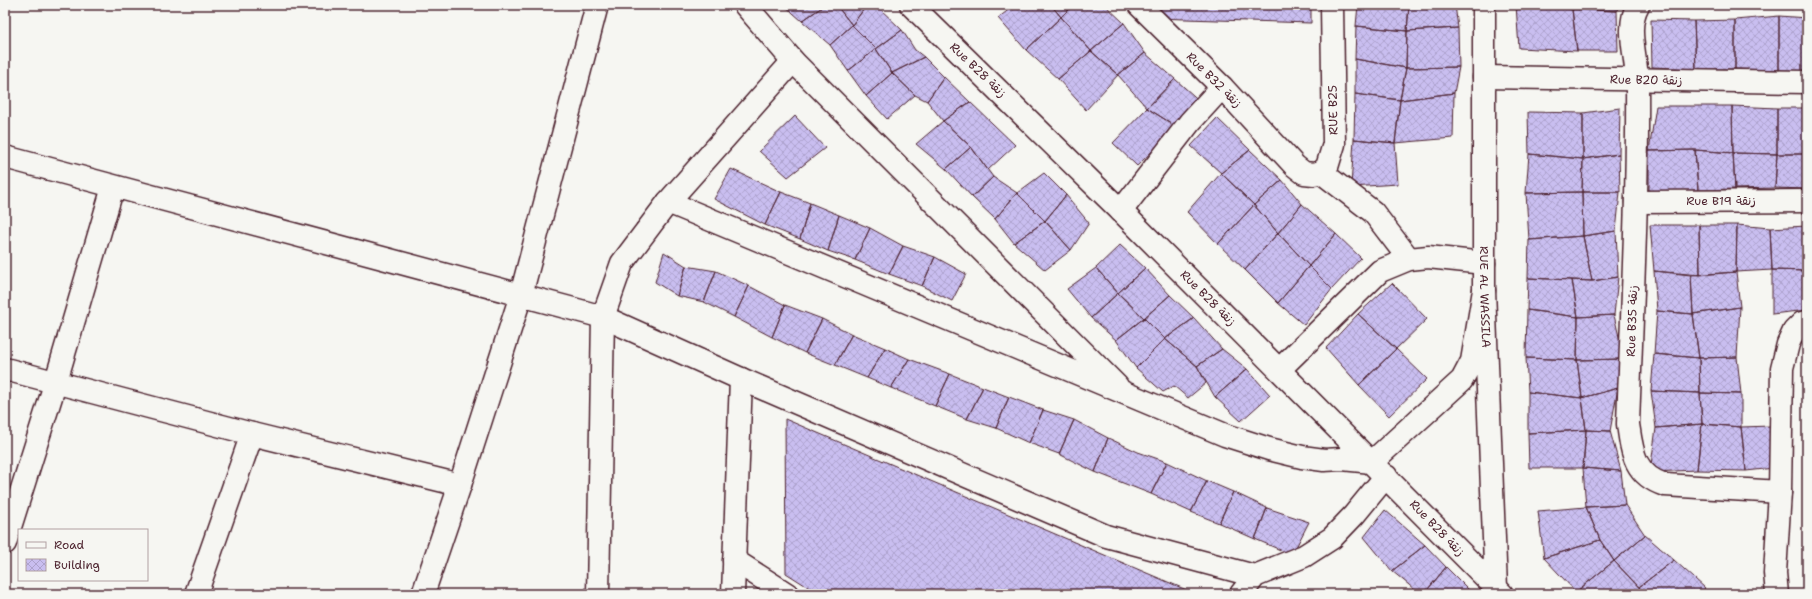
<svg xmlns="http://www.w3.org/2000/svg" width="1812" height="599" font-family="'Shantell Sans','Playpen Sans Arabic',sans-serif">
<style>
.building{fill:url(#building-cross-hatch);stroke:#4a1f2b}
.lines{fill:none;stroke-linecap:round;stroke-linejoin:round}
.minor-casing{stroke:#4a1f2b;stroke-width:25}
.tertiary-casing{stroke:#4a1f2b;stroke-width:25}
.minor{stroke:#f6f6f2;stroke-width:22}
.tertiary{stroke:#f6f6f2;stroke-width:22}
.labels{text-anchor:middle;stroke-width:3;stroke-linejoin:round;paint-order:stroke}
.street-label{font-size:12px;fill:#4a1f2b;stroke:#f6f6f2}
</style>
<defs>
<pattern id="building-cross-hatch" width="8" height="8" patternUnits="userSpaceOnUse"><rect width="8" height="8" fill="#c9bef0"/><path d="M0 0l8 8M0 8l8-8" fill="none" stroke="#aea3ce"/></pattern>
</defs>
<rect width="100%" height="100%" fill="#f6f6f2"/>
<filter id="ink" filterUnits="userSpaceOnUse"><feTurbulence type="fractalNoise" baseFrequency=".025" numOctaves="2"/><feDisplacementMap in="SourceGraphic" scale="8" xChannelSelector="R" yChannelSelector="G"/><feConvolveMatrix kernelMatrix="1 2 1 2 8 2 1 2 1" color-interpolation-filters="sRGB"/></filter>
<g filter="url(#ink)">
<path class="building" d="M784 5H825L802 21Z
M825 5H836L852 25 830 45 802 21Z
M836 5H867L852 25Z
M867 5H876L902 30 876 49 852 25Z
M1015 5H1051L1061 17 1026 50 998 18Z
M1051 5H1073L1061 17Z
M1073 5H1105L1124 23 1091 51 1061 17Z
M1154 5H1311V23L1155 18Z
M1358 5H1409L1407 31 1356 26Z
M1409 5H1455L1458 28 1407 31Z
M1516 5 1572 9 1577 51 1519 48Z
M1516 5H1572V9Z
M1572 5H1618L1617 11 1572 9Z
M1572 9 1617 11 1618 51H1577Z
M1779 16 1807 18V71L1779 70Z
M1779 16V70L1735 69V20Z
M1061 17 1091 51 1058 79 1026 50Z
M1651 20 1694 21 1696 69 1652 67Z
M1735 20V69H1696L1694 21Z
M1124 23 1145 53 1118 75 1091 51Z
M852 25 876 49 848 71 830 45Z
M1356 26 1407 31 1406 68 1355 59Z
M1458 28 1459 67 1406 68 1407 31Z
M902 30 915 50 924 57 892 73 876 49Z
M876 49 892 73 866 96 848 71Z
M1091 51 1118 75 1086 110 1058 79Z
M1145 53 1175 79 1147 108 1118 75Z
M924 57 944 77 927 101 915 95 892 73Z
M1355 59 1406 68 1400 100 1355 94Z
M1459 67 1454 93 1400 100 1406 68Z
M892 73 915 95 887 119 866 96Z
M944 77 970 102 943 121 927 101Z
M1175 79 1203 104 1177 127 1147 108Z
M1454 93 1453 138 1395 143 1400 100Z
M1355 94 1400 100 1395 143 1354 139Z
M970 102 1015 145 988 170 971 147 943 121Z
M1656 106H1732L1733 153 1695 150 1649 151Z
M1732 106 1777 108V154L1733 153Z
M1147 108 1177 127 1137 166 1113 143Z
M1620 108 1619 154 1583 159V113Z
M1777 108H1807V154H1777Z
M1528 112 1583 113V159L1529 154Z
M795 116 825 148 788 177 759 151Z
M1217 118 1250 150 1221 173 1191 146Z
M943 121 971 147 946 169 916 144Z
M1354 139 1395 143 1398 184 1351 187Z
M971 147 993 177 972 197 946 169Z
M1250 150 1282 180 1254 205 1221 173Z
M1695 150 1733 153 1735 189 1698 190Z
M1695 150 1698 190 1649 194V151Z
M1733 153 1777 154 1775 188 1735 189Z
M1529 154 1583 159 1582 192 1526 193Z
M1619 154 1620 192H1582L1583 159Z
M1777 154H1807V189L1775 188Z
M731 169 781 192 765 225 714 199Z
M1044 173 1066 195 1045 221 1017 193Z
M1221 173 1254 205 1218 244 1187 212Z
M993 177 1017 193 995 219 972 197Z
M1282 180 1302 204 1278 233 1254 205Z
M781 192 810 203 800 239 765 225Z
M1582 192 1583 236 1529 240 1526 193Z
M1582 192H1620L1616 231 1583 236Z
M1017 193 1045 221 1014 243 995 219Z
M1066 195 1089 223 1071 250 1045 221Z
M810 203 839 215 828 251 800 239Z
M1302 204 1336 234 1309 266 1278 233Z
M1254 205 1278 233 1245 270 1218 244Z
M839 215 870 228 855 260 828 251Z
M1045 221 1071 250 1045 270 1014 243Z
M1650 225H1699L1700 275 1654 271Z
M1699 225H1737L1736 272 1700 275Z
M1737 225 1770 228 1772 270 1736 272Z
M1807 226V271L1772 270 1770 228Z
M870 228 903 246 889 274 855 260Z
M1616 231 1618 277 1592 281 1583 236Z
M1278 233 1309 266 1278 303 1245 270Z
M1336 234 1361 258 1332 289 1309 266Z
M1583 236 1592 281 1528 278 1529 240Z
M1120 245 1145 268 1118 293 1096 268Z
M903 246 935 257 922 286 889 274Z
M664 252 686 266 677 296 655 282Z
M935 257 966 274 952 301 922 286Z
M686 266 716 271 704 302 677 296Z
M1309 266 1332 289 1304 325 1278 303Z
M1096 268 1118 293 1091 318 1067 289Z
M1145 268 1170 295 1144 318 1118 293Z
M1772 270 1807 271V310L1772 314Z
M716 271 749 286 734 317 704 302Z
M1654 271 1691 275 1693 314 1657 311Z
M1736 272 1740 307 1693 314 1691 275Z
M1618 277 1614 315 1578 317 1572 280 1592 281Z
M1528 278 1572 280 1578 317 1527 310Z
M1392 283 1427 319 1396 349 1358 314Z
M749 286 785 305 772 337 734 317Z
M1118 293 1144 318 1116 340 1091 318Z
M1170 295 1194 318 1165 339 1144 318Z
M785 305 822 319 805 353 772 337Z
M1740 307 1737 357 1699 358 1693 314Z
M1527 310 1578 317 1577 360 1526 358Z
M1657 311 1693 314 1699 358 1654 354Z
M1358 314 1396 349 1359 385 1326 348Z
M1614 315 1624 359 1577 360 1578 317Z
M1144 318 1165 339 1136 368 1116 340Z
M1194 318 1222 349 1197 366 1165 339Z
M822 319 852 334 835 365 805 353Z
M852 334 885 348 867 378 835 365Z
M1165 339 1197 366 1206 383 1188 398 1174 386 1163 392 1136 368Z
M885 348 909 359 891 388 867 378Z
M1222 349 1247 369 1215 397 1197 366Z
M1396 349 1427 379 1389 416 1359 385Z
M1654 354 1699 358 1700 393 1651 391Z
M1737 357 1741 394 1700 393 1699 358Z
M1526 358 1577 360 1582 398 1528 392Z
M909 359 950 374 935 406 891 388Z
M1624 359 1618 388 1582 398 1577 360Z
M1247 369 1270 395 1241 421 1215 397Z
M950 374 983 387 967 419 935 406Z
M983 387 1009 397 996 428 967 419Z
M1618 388 1610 431 1586 430 1582 398Z
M1651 391 1700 393 1702 424 1656 428Z
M1528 392 1582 398 1586 430 1528 433Z
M1700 393 1741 394V427L1702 424Z
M1009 397 1043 410 1029 443 996 428Z
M1043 410 1074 420 1059 454 1029 443Z
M785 419 1189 591 1188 594H819L786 573Z
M1074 420 1108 438 1095 472 1059 454Z
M1702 424 1697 470 1650 472 1656 428Z
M1702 424 1741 427 1746 471 1697 470Z
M1771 426 1774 468 1746 471 1741 427Z
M1586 430 1610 431 1621 471 1583 468Z
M1586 430 1583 468H1529L1528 433Z
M1108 438 1138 452 1167 462 1151 494 1095 472Z
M1167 462 1207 481 1191 512 1151 494Z
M1583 468 1621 471 1625 505 1586 507Z
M1207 481 1233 492 1219 523 1191 512Z
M1233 492 1267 508 1255 539 1219 523Z
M1625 505 1645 535 1614 561 1600 540 1586 507Z
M1586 507 1600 540 1544 558 1538 511Z
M1267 508 1309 522 1292 555 1255 539Z
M1385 510 1425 545 1392 571 1364 537Z
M1645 535 1674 560 1639 587 1614 561Z
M1600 540 1614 561 1576 592 1544 558Z
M1425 545 1446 567 1424 594H1420L1392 571Z
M1674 560 1705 588 1700 594H1645L1639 587Z
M1614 561 1645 594H1578L1576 592Z
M1446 567 1469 590 1466 594H1424Z"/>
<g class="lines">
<defs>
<g id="minor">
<path d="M745 5 793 61 1117 386"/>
<path d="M1139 5 1222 87 1295 166 1304 173 1314 174 1321 172 1327 167 1334 144 1332 5"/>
<path id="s1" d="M1484 5V290L1496 588"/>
<path d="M1638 5C1625 28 1637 57 1637 82 1638 196 1632 310 1628 424 1632 452 1634 475 1665 485L1780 492"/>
<path d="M1484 77 1807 82"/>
<path d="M5 157 603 317 741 379 1106 536 1255 576"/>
<path d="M1321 172 1373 212 1409 259"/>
<path d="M668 202 1225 435 1269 449 1302 457 1324 460 1342 459 1372 462 1462 380 1472 361 1484 290"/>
<path d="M1636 202 1807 201"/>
<path d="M1121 211 1190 122 1222 87"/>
<path d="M5 369 252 434 460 485"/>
<path d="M1280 369 1380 271 1409 259 1428 257 1484 263"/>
<path d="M5 543 56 381 113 187"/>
<path d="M734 560 787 594"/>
<path d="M196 594 252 434"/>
<path d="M423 594 460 485 521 295 597 5"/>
<path d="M598 594 603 317 622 263 668 202 793 61"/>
<path d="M733 594 741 379"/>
<path d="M1241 594 1255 576 1304 556 1332 538 1354 515 1386 476"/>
<path d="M1777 594 1775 573 1780 492 1782 368 1788 344 1794 331 1802 323 1807 322"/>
</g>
<path id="tertiary" d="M911 5 1121 211 1502 594"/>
</defs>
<use href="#minor" class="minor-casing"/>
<use href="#tertiary" class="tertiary-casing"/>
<use href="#minor" class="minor"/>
<use href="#tertiary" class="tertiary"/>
</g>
</g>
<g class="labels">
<g class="street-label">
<text transform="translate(978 70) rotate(44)" y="4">Rue B28 زنقة</text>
<text transform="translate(1214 80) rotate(45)" y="4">Rue B32 زنقة</text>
<text transform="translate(1646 80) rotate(1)" y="4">Rue B20 زنقة</text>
<text transform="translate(1333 110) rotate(-91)" y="4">RUE B25</text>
<text x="1721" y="205">Rue B19 زنقة</text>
<text dy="4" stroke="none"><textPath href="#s1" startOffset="292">RUE AL WASSILA</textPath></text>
<text transform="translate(1208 298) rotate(45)" y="4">Rue B28 زنقة</text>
<text transform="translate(1632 321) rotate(-88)" y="4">Rue B35 زنقة</text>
<text transform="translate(1437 528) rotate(46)" y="4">Rue B28 زنقة</text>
</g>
</g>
<rect width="1812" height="599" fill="none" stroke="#f6f6f2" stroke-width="20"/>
<rect x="10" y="10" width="1792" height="579" fill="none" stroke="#4a1f2b" stroke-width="1.5" filter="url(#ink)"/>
<rect x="18" y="529" width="130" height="52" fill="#f6f6f2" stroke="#b1a0a2"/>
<rect x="26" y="542" width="20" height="6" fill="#f6f6f2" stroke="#b1a0a2"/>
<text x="54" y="549" font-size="12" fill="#4a1f2b">Road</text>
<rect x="26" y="559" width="20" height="12" fill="url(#building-cross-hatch)" stroke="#b1a0a2"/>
<text x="54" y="569" font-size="12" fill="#4a1f2b">Building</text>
</svg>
